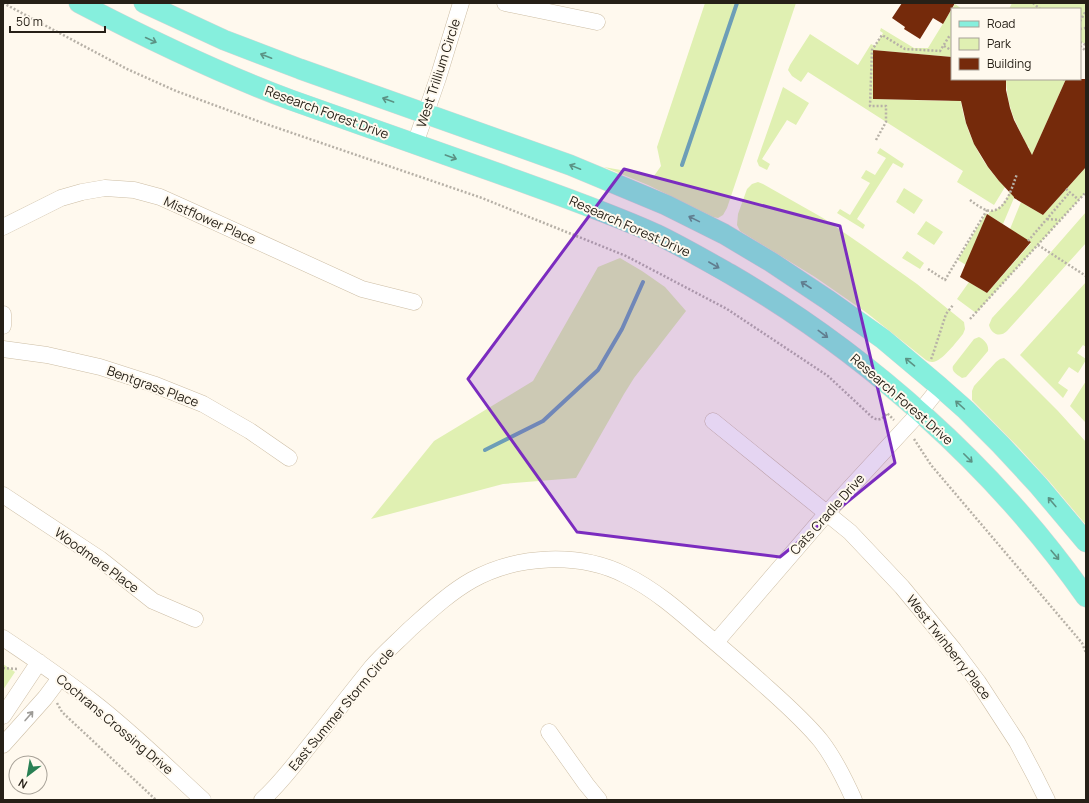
<svg xmlns="http://www.w3.org/2000/svg" width="1089" height="803" font-family="Manrope,sans-serif">
<style>
.green{fill:#e0f0b2}
.lines{fill:none;stroke-linecap:round;stroke-linejoin:round}
.stream{stroke:#6d9eb7;stroke-width:4}
.building{fill:#752a0b}
.minor-casing{stroke:#cdbea5;stroke-width:17}
.major-casing{stroke:#d8d7d5;stroke-width:21}
.path{stroke:#b7b1a7;stroke-width:2.5;stroke-dasharray:2 2;stroke-linecap:butt}
.minor{stroke:#fff;stroke-width:16}
.major{stroke:#86efdd;stroke-width:20}
.oneway{stroke:#5b9284}
.oneway2{stroke:#9d9b97}
.marked{fill:#7b2cbf;fill-opacity:0.2;stroke:#7b2cbf;stroke-width:3;stroke-linejoin:round}
.labels{text-anchor:middle;stroke-width:4;stroke-linejoin:round;paint-order:stroke}
.street-label{font-size:13px;fill:#262017;stroke:#fff9ee}
</style>
<rect width="100%" height="100%" fill="#fff9ee"/>
<path class="green" d="M705 3H796L727 208 723 215 718 218 713 217 648 185 604 167 654 176 661 166 657 147Z
M1012 3H1033L1035 4 1036 3H1086V43L1085 44 1080 41V9H1009Z
M955 4 962 9H952V57L873 50V99L949 101 960 95C964 130 980 162 1005 187L994 205 957 182 963 171 808 72 801 82 792 76 788 70 790 65 810 34 858 65 871 44 875 46 883 33 880 31 881 28 914 48H928Z
M1006 79H1066L1026 169 1020 162 1029 147 1022 143 1024 139C1013 118 1007 104 1006 79Z
M783 87 809 103 796 125 787 120 762 159 770 164 767 170 759 166 757 161Z
M880 148 904 164 902 168 893 163 857 219 865 225 863 229 837 213 840 209 850 215 870 183 861 178 866 170 875 175 886 158 877 153Z
M1086 167V192L976 313 957 299 969 282 987 293 1031 243 1010 229 1021 202 1043 215Z
M1017 174 1022 179 1003 224 988 215 990 211C1006 211 1012 186 1017 174Z
M758 182 763 184 823 218 865 247 917 284 964 322 965 329 963 334C957 341 941 363 932 362 930 362 928 361 926 360L867 313 815 277 740 231 737 225 738 214 747 189 752 184Z
M904 188 923 200 914 214 896 202Z
M1086 212V243L1007 331C1000 338 991 334 989 325L992 318 1017 291Z
M986 213 987 214 966 265 958 260Z
M926 221 943 232 934 245 917 234Z
M907 251 924 263 920 269 902 258Z
M620 258 642 271 665 287 686 311 634 378 624 394 576 478 503 484 371 519 434 441 533 381 598 267Z
M1086 282V347L1083 345 1077 353 1086 359V360L1078 373 1069 367 1058 383 1068 390 1063 398 1020 355Z
M979 337C985 340 989 345 988 351L966 377 962 378C958 375 951 372 953 366L974 339Z
M1004 358 1009 362 1058 411 1086 442V525L1049 481 1019 448 972 400V391L974 386 996 362 1000 359Z
M1086 381V423L1070 406Z
M3 664 15 672 3 690Z"/>
<g class="lines">
<path class="stream" d="M682 165 737 3
M485 450 543 421 598 370 622 329 643 282"/>
</g>
<path class="building" d="M902 3H955L943 24 933 18 920 39 904 29 905 27 892 18Z
M873 50 952 57V79H1006V90L1010 108 1014 120 1032 155 1066 79H1086V167L1043 215 1014 198V197L999 181 988 167 974 144 966 123 961 101 873 99Z
M987 214 1031 242 987 293 960 277Z"/>
<g class="lines">
<defs>
<path id="minor" d="M505 3 597 22
M415 144 438 78 461 3
M3 227 61 198 82 192 105 188 134 190 160 197 189 210 362 289 414 302
M3 314V326
M3 349 47 355 100 367 153 384 203 404 250 431 289 458
M713 421 850 532 902 587 954 650 978 682 1017 742 1035 776 1047 800
M3 495 100 559 153 601 195 619
M3 638C33 658 64 679 93 702 132 732 167 767 203 800
M716 642 827 513 920 412 940 387
M3 716 39 662
M549 732 586 784 599 800
M3 745 45 698 60 678
M262 800C280 784 294 765 309 746 330 720 350 694 371 668 383 654 397 642 410 629 429 612 449 593 472 580 517 555 579 552 625 575 654 589 678 610 702 631 722 648 742 665 762 683 782 701 804 720 821 741 835 759 845 780 854 800"/>
<path id="major" d="M79 3C148 39 218 73 291 100 360 125 430 149 500 174 552 193 605 211 656 234 681 246 705 260 730 274 866 353 995 467 1086 597
M144 3 224 40 300 69 570 165 666 205 724 234 771 262 828 300 883 339 940 387 966 410 1001 445 1038 485 1086 542"/>
</defs>
<use href="#minor" class="minor-casing"/>
<use href="#major" class="major-casing"/>
<path class="path" d="M3 3 127 69 176 91 263 123 482 198 626 256 727 309 828 376 873 418C879 421 883 419 887 413L894 420
M1033 3 1040 9
M1080 21 1086 11
M1080 29 1086 28
M1080 42 1086 45
M944 46 951 50
M1080 46 1085 50
M1063 79 1065 80
M876 140 886 122V106H870L872 50 882 35 905 49 940 51 950 35
M1066 189 1079 200
M970 200C975 204 981 208 986 210 1005 216 1012 187 1017 174
M1047 219 1060 220
M1028 241 1070 192
M1038 245 1086 276
M928 269 945 280 987 210
M970 319 1086 192
M931 359 932 357 946 314 953 305
M914 439 931 465 1077 637 1082 643 1086 653
M3 668 18 669
M57 703 62 712 156 800"/>
<use href="#minor" class="minor"/>
<use href="#major" class="major"/>
</g>
<defs><path id="oneway-shaft" d="M-6 0H5M1.5-3L5.5 0L1.5 3" fill="none" stroke-width="1.6" stroke-linecap="round" stroke-linejoin="round"/></defs>
<g class="oneway">
<use href="#oneway-shaft" transform="translate(151 40) rotate(25)"/>
<use href="#oneway-shaft" transform="translate(266 56) rotate(-159)"/>
<use href="#oneway-shaft" transform="translate(388 100) rotate(-160)"/>
<use href="#oneway-shaft" transform="translate(451 157) rotate(20)"/>
<use href="#oneway-shaft" transform="translate(575 167) rotate(-158)"/>
<use href="#oneway-shaft" transform="translate(694 219) rotate(-154)"/>
<use href="#oneway-shaft" transform="translate(714 265) rotate(30)"/>
<use href="#oneway-shaft" transform="translate(806 285) rotate(-147)"/>
<use href="#oneway-shaft" transform="translate(823 334) rotate(37)"/>
<use href="#oneway-shaft" transform="translate(910 362) rotate(-140)"/>
<use href="#oneway-shaft" transform="translate(960 405) rotate(-138)"/>
<use href="#oneway-shaft" transform="translate(968 458) rotate(45)"/>
<use href="#oneway-shaft" transform="translate(1052 502) rotate(-130)"/>
<use href="#oneway-shaft" transform="translate(1055 555) rotate(50)"/>
</g>
<use class="oneway2" href="#oneway-shaft" transform="translate(29 716) rotate(-49)"/>
<path class="marked" d="M624 169 840 226 895 463 780 557 577 532 468 379Z"/>
<g class="labels">
<g class="street-label">
<text transform="translate(438 73) rotate(-72)" y="5">West Trillium Circle</text>
<text transform="translate(327 112) rotate(20)" y="5">Research Forest Drive</text>
<text transform="translate(210 220) rotate(24)" y="5">Mistflower Place</text>
<text transform="translate(630 226) rotate(24)" y="5">Research Forest Drive</text>
<text transform="translate(153 386) rotate(20)" y="5">Bentgrass Place</text>
<text transform="translate(902 399) rotate(41)" y="5">Research Forest Drive</text>
<text transform="translate(827 514) rotate(-48)" y="5">Cats Cradle Drive</text>
<text transform="translate(97 560) rotate(36)" y="5">Woodmere Place</text>
<text transform="translate(949 647) rotate(52)" y="5">West Twinberry Place</text>
<text transform="translate(341 709) rotate(-50)" y="5">East Summer Storm Circle</text>
<text transform="translate(115 724) rotate(40)" y="5">Cochrans Crossing Drive</text>
</g>
</g>
<rect width="1089" height="803" fill="none" stroke="#262017" stroke-width="8"/>
<rect x="951" y="8" width="130" height="72" fill="#fff9ee" stroke="#a8a298"/>
<rect x="959" y="21" width="20" height="6" fill="#86efdd" stroke="#a8a298"/>
<text x="987" y="28" font-size="12" fill="#262017">Road</text>
<rect x="959" y="38" width="20" height="12" fill="#e0f0b2" stroke="#a8a298"/>
<text x="987" y="48" font-size="12" fill="#262017">Park</text>
<rect x="959" y="58" width="20" height="12" fill="#752a0b" stroke="#a8a298"/>
<text x="987" y="68" font-size="12" fill="#262017">Building</text>
<g transform="translate(28 775) rotate(211)"><circle r="19" fill="#fff9ee" stroke="#a8a298"/>
<path d="M0-3L7 15L0 10L-7 15Z" fill="#298054"/>
<text y="-6" font-size="11" font-weight="bold" text-anchor="middle" fill="#262017">N</text>
</g>
<path d="M10 26v6h95v-6" fill="none" stroke="#262017" stroke-width="2"/>
<text x="16" y="26" font-size="12" fill="#262017" stroke="#fff9ee" stroke-width="3" paint-order="stroke">50 m</text>
</svg>
